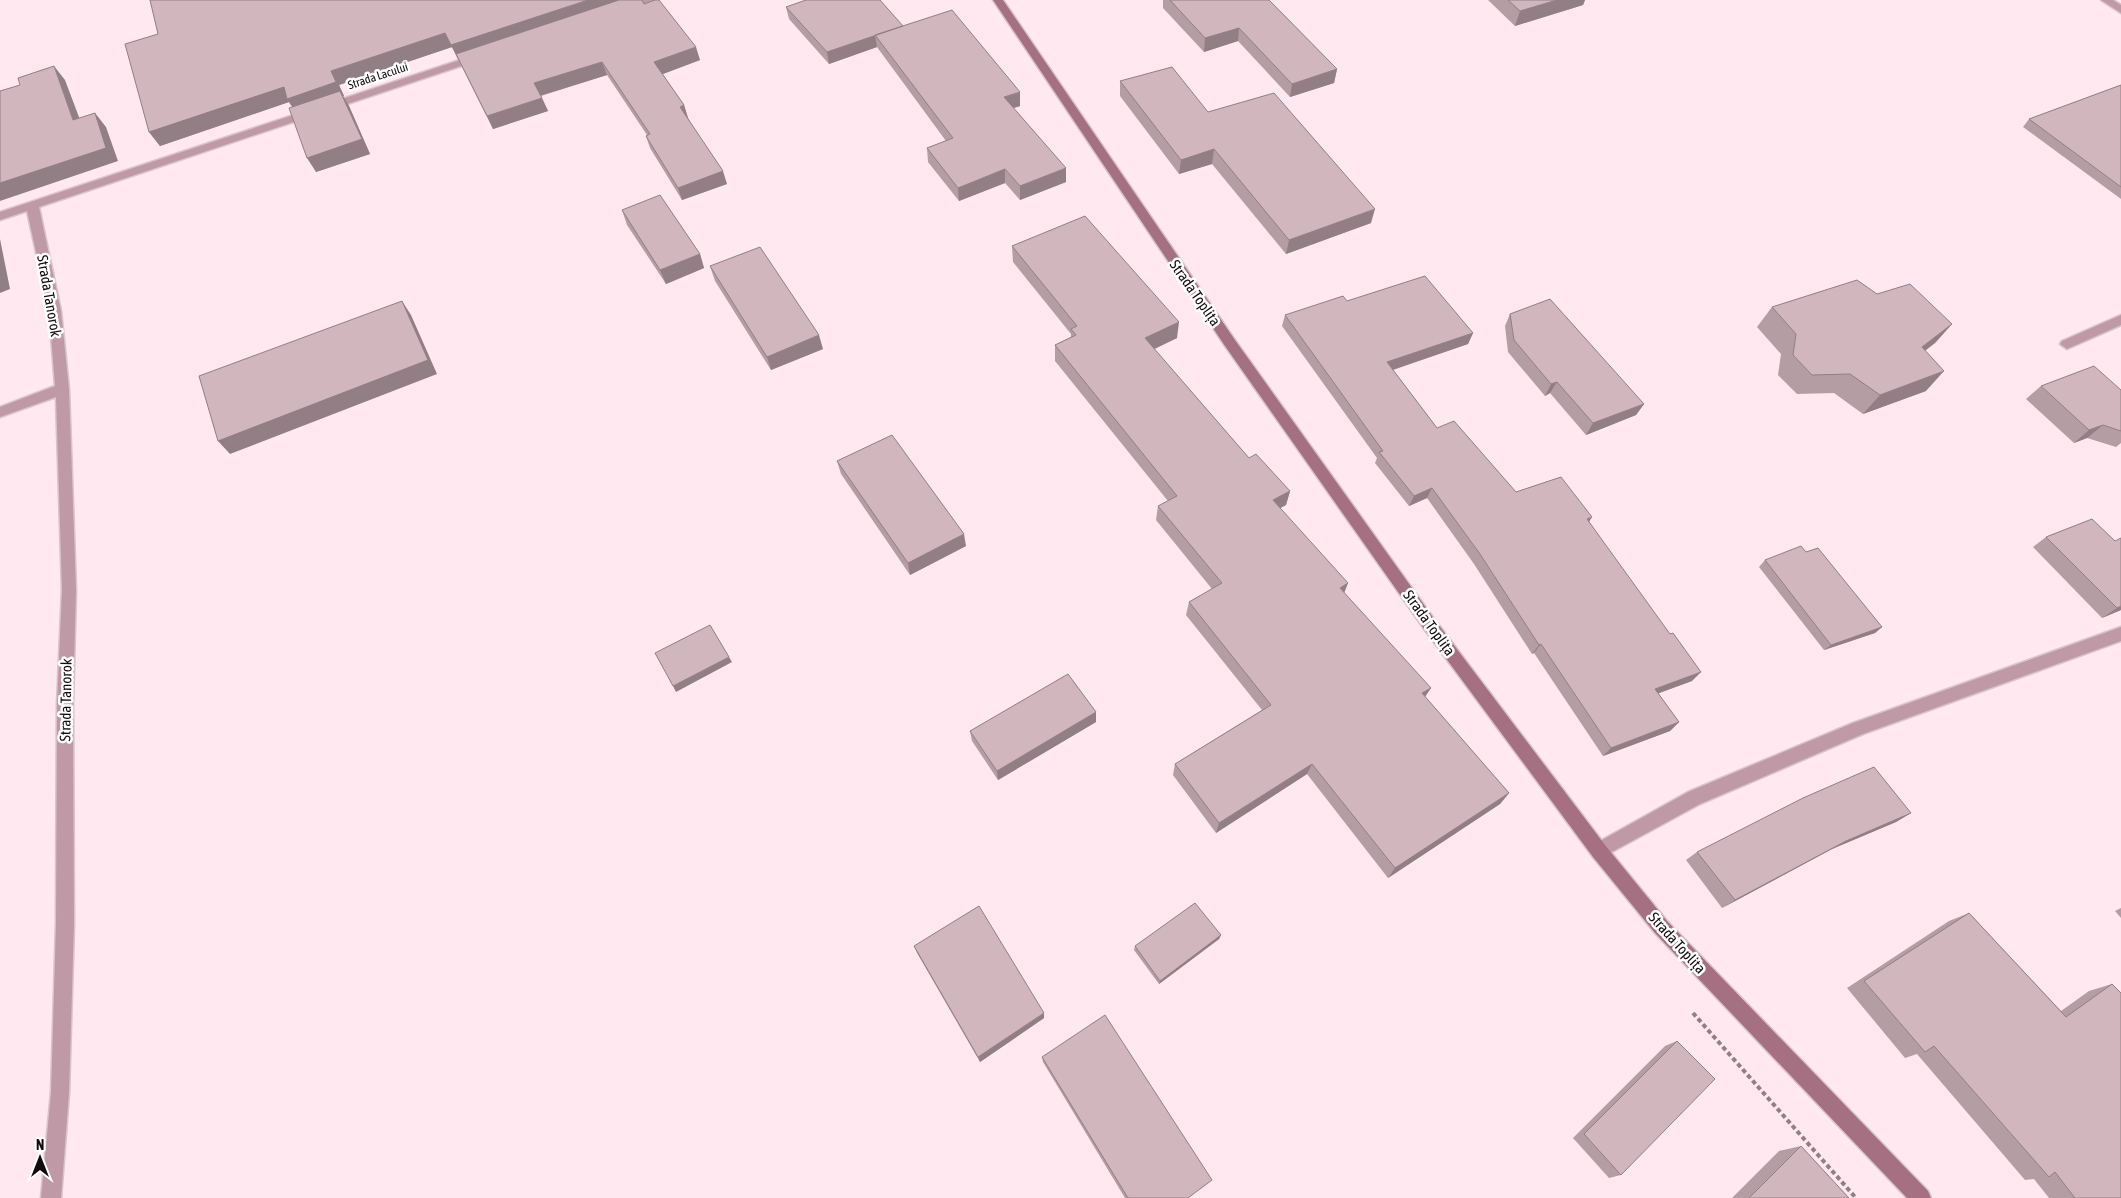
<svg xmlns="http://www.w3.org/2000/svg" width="2121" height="1198" font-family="'Asap Condensed',sans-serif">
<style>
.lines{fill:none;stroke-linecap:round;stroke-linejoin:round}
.service-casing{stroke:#d9c4cb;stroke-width:3}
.minor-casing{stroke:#d9c4cb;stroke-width:3}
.secondary-casing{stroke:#d9c4cb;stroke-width:3}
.path{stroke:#918186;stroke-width:4;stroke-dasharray:4.5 3;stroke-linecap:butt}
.service{fill:#bf9aa6;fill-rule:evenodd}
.minor{fill:#bf9aa6;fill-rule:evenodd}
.secondary{fill:#a57082;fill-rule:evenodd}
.wall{fill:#b49da3}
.shaded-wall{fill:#927f85}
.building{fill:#d1b6be;stroke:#927f85}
.labels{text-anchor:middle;stroke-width:5;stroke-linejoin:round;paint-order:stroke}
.far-street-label{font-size:12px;fill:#120a0d;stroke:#fff}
.street-label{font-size:15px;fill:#120a0d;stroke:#fff}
</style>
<rect width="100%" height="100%" fill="#ffe8ef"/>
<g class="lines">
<defs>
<path id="service" d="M2121 315V325L2067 349 2060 344 2062 341Z"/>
<path id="minor" d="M640 0H656L626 11 621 8Z
M2101 0H2113L2121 5V13Z
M478 54 483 57 482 59 39 207 61 311 69 389 76 590 73 704 74 924 69 1093 61 1198H41L51 1093 56 924 57 704 62 590 56 397 0 417V407L55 386 49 311 27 211 0 220V212Z
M2121 627V641L1863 734 1700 804 1599 859 1593 857 1591 851 1593 845 1688 792 1853 723Z"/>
<path id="secondary" d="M993 0H1003L1235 340 1432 616 1605 845 1667 921 1928 1191 1931 1198H1907L1655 933 1593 857 1422 626 1225 346Z"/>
</defs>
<use href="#service" class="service-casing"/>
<use href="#minor" class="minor-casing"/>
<use href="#secondary" class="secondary-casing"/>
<path class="path" d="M1693 1013 1856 1198"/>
<use href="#service" class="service"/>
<use href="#minor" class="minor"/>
<use href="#secondary" class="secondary"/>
</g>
<path class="wall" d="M1163 0H1269L1337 69 1334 83 1290 97 1238 41 1204 52 1163 8Z
M1488 0H1585L1583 5 1515 26Z
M644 4 700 60 662 74 684 105 688 118 727 184 682 200 650 148 646 136 647 135 607 75 541 96 548 111 493 129 452 47 339 85 344 96H343L349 106 370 154 316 172 292 107 289 102 160 146 149 132 158 34Z
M786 7 903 26 1020 106 1013 108 1066 182 1020 200 1005 183 959 201 928 162 927 148 946 141 877 47 829 64 789 19Z
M1120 81 1208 112 1371 223 1286 254 1212 164 1179 174 1120 96Z
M2121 85V199L2023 127 2029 119Z
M622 210 700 254 704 268 666 284 627 225Z
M1012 246 1177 338 1154 349 1249 458 1290 491 1286 505 1280 508 1344 593 1425 697 1509 793 1500 804 1388 878 1307 774 1216 833 1173 775 1175 764 1262 710 1186 615 1189 602 1212 589 1156 520 1158 506 1168 501 1055 361V345L1071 337V334L1013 262Z
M710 266 823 349 771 370 715 281Z
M1877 294 1952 324 1935 343 1925 351 1926 391 1863 414 1834 393 1797 394 1778 375 1781 354 1757 327 1772 307Z
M1347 301 1473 333 1468 344 1393 370 1437 428 1516 492 1589 522 1692 681 1658 693 1679 722 1670 731 1603 756 1534 653 1532 654 1474 564 1427 498 1409 506 1375 463 1377 458 1282 326 1285 315Z
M1510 314 1644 404 1636 415 1586 435 1550 393 1545 396 1508 352 1505 326Z
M2041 386 2121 390V443L2116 447 2087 438 2074 443 2026 399Z
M837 461 966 546 910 575 841 474Z
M2046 537 2121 610 2102 618 2033 547Z
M1806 552 1882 627 1875 633 1824 650 1759 567 1765 560Z
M1096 722 998 780 972 741 970 731Z
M1911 813 1896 822 1832 849 1722 908 1686 860 1697 852Z
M2121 908V918L2115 911Z
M1969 913 2061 1011 2089 991 2112 984 2121 1198H2049L2034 1179 2025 1180 1917 1054 1905 1058 1847 988 1949 921Z
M1221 935 1219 939 1159 984 1134 950 1135 946Z
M914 946 1044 1018 980 1062 917 953Z
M1677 1041 1621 1175 1609 1178 1573 1138 1665 1046Z
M1042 1057 1189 1198H1125L1043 1062Z
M1801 1146 1849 1198H1732L1779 1151Z"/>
<path class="shaded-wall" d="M588 0H635L458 59 451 45Z
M1557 0H1585L1583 5 1515 26 1520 11Z
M1239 28 1238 41 1204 52 1205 38Z
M445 33 452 47 339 85 344 96H343L349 106 370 154 316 172 307 158 296 112 289 102 160 146 149 132Z
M875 35 877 47 829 64 827 52Z
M696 47 700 60 658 76 654 62Z
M602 62 607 75 539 96 534 83Z
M54 66 65 80 85 133 73 120Z
M1337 69 1334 83 1290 97 1292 84Z
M1020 92V106L1004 111V97Z
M542 98 548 111 493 129 487 116Z
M684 105 688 118 684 120 680 107Z
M95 113 106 127 118 161 0 201V183Z
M1214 149 1212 164 1179 174 1181 160Z
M1066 168V182L1020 200V186Z
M1005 169V183L959 201 958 188Z
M723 171 727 184 682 200 678 188Z
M1375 209 1371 223 1286 254 1289 240Z
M0 239 10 289 0 293Z
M700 254 704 268 666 284 660 270Z
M402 301 411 315 437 374 230 454 218 441Z
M1179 322 1177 338 1144 354 1145 338Z
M1952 324 1935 343 1904 366 1922 347Z
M1473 333 1468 344 1383 373 1387 362Z
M819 335 823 349 771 370 767 357Z
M1944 371 1926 391 1863 414 1880 395Z
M1557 382 1550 393 1545 396 1551 384Z
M1644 404 1636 415 1586 435 1593 423Z
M2103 425 2087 438 2074 443 2089 430Z
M1432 488 1427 498 1409 506 1414 496Z
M1290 491 1286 505 1269 514 1273 500Z
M1592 517 1586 527 1587 519Z
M964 534 966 546 910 575 908 563Z
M1348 583 1343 596 1340 588Z
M2121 606V610L2102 618 2117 608Z
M1882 627 1875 633 1824 650 1831 645Z
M1541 644 1534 653 1532 654 1539 645Z
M729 657 732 662 676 692 673 686Z
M1701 672 1692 681 1646 698 1655 689Z
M1431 688 1423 700 1422 693Z
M1096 712V722L998 780 997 771Z
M1679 722 1670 731 1603 756 1611 748Z
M1312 764 1307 774 1216 833 1219 823Z
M1509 793 1500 804 1388 878 1395 868Z
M1911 813 1896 822 1832 849 1722 908 1735 900 1846 841Z
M1221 935 1219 939 1159 984 1160 981Z
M1044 1013V1018L980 1062 978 1057Z"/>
<path class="building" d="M150 0H588L451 45 445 33 331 71 336 82 287 99 284 87 149 132 125 44 158 34Z
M619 0H642L644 4 655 0H659L696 47 654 62 684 105 680 107 723 171 678 188 646 136 650 134 602 62 534 83 542 98 487 116 456 54Z
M806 0H880L903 26 827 52 786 7Z
M1170 0H1269L1337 69 1292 84 1239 28 1205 38Z
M1508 0H1557L1520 11Z
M952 10 1020 92 1004 97 1066 168 1020 186 1005 169 958 188 927 148 953 138 875 35Z
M54 66 73 120 95 113 106 148 0 183V91L20 85 18 78Z
M1172 67 1208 112 1274 93 1375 209 1289 240 1214 149 1181 160 1120 81Z
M2121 85V187L2029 119Z
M340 91 362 139 307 158 289 108Z
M660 195 700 254 660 270 622 210Z
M1085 216 1179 322 1145 338 1249 458 1256 454 1290 491 1273 500 1348 583 1340 588 1431 688 1422 693 1509 793 1395 868 1312 764 1219 823 1175 764 1271 705 1189 602 1222 583 1158 506 1177 496 1055 345 1076 335 1071 329 1077 326 1012 246Z
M760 247 819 335 767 357 710 266Z
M1425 276 1473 333 1387 362 1437 428 1454 421 1516 492 1561 477 1592 517 1587 519 1670 634 1673 633 1701 672 1655 689 1679 722 1611 748 1541 644 1539 645 1480 554 1432 488 1414 496 1379 452 1383 451 1285 315 1343 296 1347 301Z
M1857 280 1877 294 1910 284 1952 324 1922 347 1944 371 1880 395 1850 374 1812 375 1793 355 1796 334 1772 307Z
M1550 299 1644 404 1593 423 1557 382 1551 384 1514 340 1510 314Z
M402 301 428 360 218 441 199 376Z
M2094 366 2121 390V431L2103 425 2089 430 2041 386Z
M892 435 964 534 908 563 837 461Z
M2092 519 2115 541 2121 538V606L2117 608 2046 537Z
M1801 546 1806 552 1818 548 1882 627 1831 645 1765 560Z
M710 625 729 657 673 686 655 653Z
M1068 674 1096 712 997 771 970 731Z
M1874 767 1911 813 1846 841 1735 900 1697 852 1803 798Z
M1195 903 1221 935 1160 981 1135 946Z
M979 906 1044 1013 978 1057 914 946Z
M1969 913 2066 1017 2112 984 2121 993V1198H2075L2055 1172 2049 1177 1934 1046 1925 1052 1864 981Z
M1105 1015 1212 1180 1188 1198H1128L1042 1057Z
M1677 1041 1715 1079 1621 1175 1584 1134Z
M1801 1146 1849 1198H1749Z"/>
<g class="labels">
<g class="far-street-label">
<text transform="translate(378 76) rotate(-18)" y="4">Strada Lacului</text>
</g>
<g class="street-label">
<text transform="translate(1195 293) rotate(55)" y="5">Strada Toplița</text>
<text transform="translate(49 296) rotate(80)" y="5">Strada Tanorok</text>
<text transform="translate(1429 623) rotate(54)" y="5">Strada Toplița</text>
<text transform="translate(66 700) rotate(-89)" y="5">Strada Tanorok</text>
<text transform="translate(1677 943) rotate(48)" y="5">Strada Toplița</text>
</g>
</g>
<g transform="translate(40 1158)" stroke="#ffffff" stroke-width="4" paint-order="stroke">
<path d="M0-4L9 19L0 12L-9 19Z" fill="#120a0d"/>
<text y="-8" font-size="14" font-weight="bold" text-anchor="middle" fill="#120a0d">N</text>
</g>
</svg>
